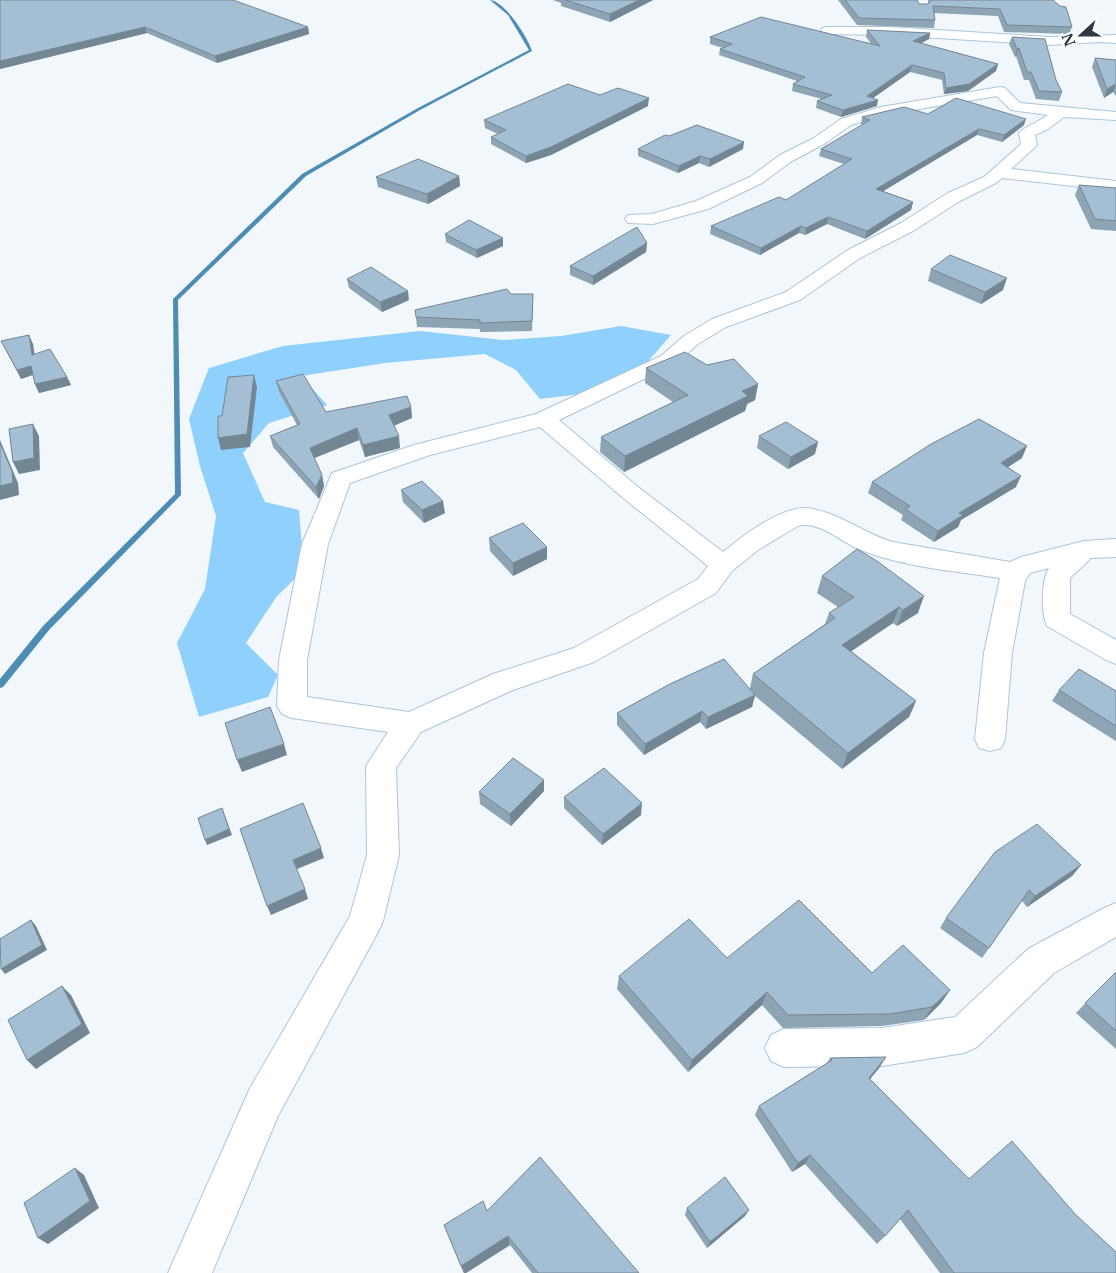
<svg xmlns="http://www.w3.org/2000/svg" width="1116" height="1273" font-family="'Libre Baskerville',serif">
<style>
.green{fill:#90d0fd}
.lines{fill:none;stroke-linecap:round;stroke-linejoin:round}
.stream{fill:#4d8cb5;fill-rule:evenodd}
.minor-casing{stroke:#abc6da;stroke-width:2}
.minor{fill:#fff;fill-rule:evenodd}
.wall{fill:#8da4b5}
.shaded-wall{fill:#738694}
.building{fill:#a4bfd3;stroke:#738694}
</style>
<rect width="100%" height="100%" fill="#f1f7fb"/>
<path class="green" d="M621 326 671 335 644 366 581 394 540 399 516 370 485 354 385 363 301 376 327 405 269 423 243 453 265 502 299 510 304 570 277 596 246 643 278 675 268 697 199 717 177 643 205 589 216 516 200 466 189 419 209 368 283 346 420 331 503 340 561 336Z"/>
<g class="lines">
<path class="stream" d="M490 0C505 1 528 38 532 51L420 110 306 176 178 300 181 495 49 630 3 687 0 688V679L43 626 175 494 173 299 302 174 418 108 529 50 508 15Z"/>
<defs>
<path id="minor" d="M827 27H889L1048 37 1116 35V43L1099 42 1048 45 889 35 822 34 821 31 822 28Z
M1000 87 1005 88 1020 103 1116 112V120L1064 117 1048 129 1035 135 1037 145 1034 148 1011 169 1116 181V191L1002 178 996 183 960 201 913 231 860 258 800 300 726 327 698 344 675 364 559 420 638 487 723 552C743 536 777 509 804 508 811 508 823 511 830 514 852 522 871 536 893 542L1010 562 1021 557 1084 541 1116 539V557L1091 558 1070 578V614L1116 640V664L1106 660 1047 626C1041 615 1041 579 1049 568L1030 573 1025 581 1012 653 1005 739 1001 748 990 751 979 748 975 739 984 653 1000 578C955 571 903 567 861 550 842 543 819 520 798 526L758 550 732 571 716 593 594 662 513 690 421 732 396 768 399 855 383 921 378 932 278 1116 212 1273H168L250 1088 350 916 367 855 366 766 388 732 292 718 282 714 277 706 279 660 302 544 332 473 414 445 536 414 661 356 684 336 712 319 786 292 848 250 901 223 948 193 984 177 1021 144 1019 133C1024 127 1040 121 1048 115L1011 110 997 96 883 115 851 125 824 144 792 161 762 183 708 209 653 224 628 223 625 219 628 215 652 214 696 201 750 177 780 155 814 138 841 119 881 107ZM540 427 622 497 708 566 698 579 574 648 493 674 409 712 307 697V660L328 544 350 483 430 455Z
M1116 903V937L1054 973 977 1047 964 1053 882 1066 784 1067 771 1061 765 1048 771 1035 784 1029 882 1028 955 1017 1028 949 1104 908Z"/>
</defs>
<use href="#minor" class="minor-casing"/>
<use href="#minor" class="minor"/>
</g>
<path class="wall" d="M0 0 308 27 309 34 217 63 147 33 0 69Z
M553 0H653L610 22 561 6V3Z
M838 0H917L919 4H928V0H1053L1072 27 1069 34 1004 32 998 16 934 13 935 20 934 28 857 25Z
M867 30 930 33 929 39 921 43 998 64 996 71 968 91 944 94 942 80 910 72 873 98 877 106 841 117 816 108 817 101 822 99 792 91 793 84 797 81 719 55 720 49 723 48 710 44V37L872 45 866 37Z
M1012 37 1056 80 1062 92 1059 101 1036 99 1029 80H1024L1016 56 1015 57 1009 44Z
M1095 58 1116 60V96L1113 92 1104 98 1092 67Z
M600 95 648 106 551 155 526 163 491 144V137L498 134 485 128 484 120Z
M928 114 1024 125 1002 142 977 135 883 191 913 202 911 210 865 239 827 224 805 235 799 233 760 255 710 234 711 226 786 200 844 164 819 156 821 149 862 125 861 124 862 117Z
M669 136 743 149 709 167 699 163 678 173 638 156V149Z
M459 176 460 186 428 204 378 187 376 177Z
M1079 185 1116 188V231L1091 229 1075 195Z
M445 234 503 238V246L477 258 446 242Z
M647 243 646 252 593 285 570 275V266Z
M931 269 1003 290 981 304 928 281Z
M347 279 409 300 382 312 349 288Z
M511 294 533 303 532 331 480 332V329L417 327 415 310Z
M1 341 33 344 34 354 67 377 71 385 39 393 35 384 33 375 21 379Z
M707 365 758 384 755 400 747 404 745 411 624 472 600 452 601 437 673 402 645 383 646 368Z
M276 381 326 412 411 407 412 418 394 425 400 448 365 457 359 440 314 458 322 475 324 486 319 499 273 447 270 436 297 425 279 392Z
M759 436 815 454 788 469 757 448Z
M1022 458 1008 467 1016 487 961 520 958 527 934 542 901 520 903 515 868 493 872 482Z
M401 490 445 513 424 523 403 502Z
M489 538 547 559 513 576 490 551Z
M822 576 918 613 897 626 893 623 851 651 916 701 909 717 842 769 755 696 752 707 706 729 700 722 644 755 617 725V713L750 688 753 674 825 624 829 613 838 607 817 593Z
M1059 690 1116 691V741L1052 701Z
M544 791 511 826 480 804 479 792Z
M564 797 641 815 602 845 564 808Z
M1081 865 1072 876 1027 907 1022 901 982 958 940 928 946 918Z
M727 958 872 973 950 990 941 1003 924 1020 882 1026 783 1028 762 1005 688 1072 617 989 619 976Z
M1116 972V1049L1076 1013Z
M886 1057 879 1068 870 1079 969 1179 1116 1273H940L900 1219 885 1236 877 1244 805 1164 792 1172 755 1115 759 1106 827 1063 830 1058Z
M687 1208 745 1216 707 1248 685 1215Z
M487 1211 639 1273H532L510 1245 466 1273H464L444 1225Z"/>
<path class="shaded-wall" d="M639 0H653L610 22V14Z
M145 27 147 33 0 69V61Z
M308 27 309 34 217 63 215 56Z
M930 33 929 39 912 48 913 41Z
M1019 48 1016 56 1015 57 1017 49Z
M998 64 996 71 968 91 944 94 946 88Z
M912 65 910 72 866 103 867 96Z
M1116 84 1113 92 1104 98 1107 89Z
M649 98 648 106 551 155 526 163V156Z
M878 100 877 106 841 117 843 110Z
M1026 119 1024 125 1002 142 1004 135Z
M979 129 977 135 875 196 876 189Z
M744 142 743 149 709 167 710 159Z
M700 156 699 163 678 173 679 166Z
M459 176 460 186 428 204 427 194Z
M913 202 911 210 865 239 867 231Z
M828 217 827 224 805 235 806 228Z
M801 226 799 233 760 255 761 248Z
M503 238V246L477 258 476 250Z
M647 243 646 252 593 285V276Z
M1007 278 1003 290 981 304 985 292Z
M408 291 409 300 382 312 380 302Z
M29 335 33 344 36 363 32 355Z
M31 366 35 374 21 379 17 370Z
M254 375 257 387 250 447 221 450 218 438Z
M67 377 71 385 39 393 35 384Z
M758 384 755 400 747 404 745 411 624 472 625 456 742 391Z
M411 407 412 418 391 427 389 415Z
M33 424 39 436 40 470 19 474 13 462Z
M357 428 359 440 312 459 310 448Z
M399 436 400 448 365 457 363 445Z
M0 440 18 483 19 495 0 500Z
M818 442 815 454 788 469 791 457Z
M1027 446 1022 458 996 475 1001 463Z
M322 475 324 486 319 499 316 487Z
M1021 476 1016 487 961 520 958 527 934 542 938 531 959 513Z
M443 501 445 513 424 523 422 510Z
M547 547V559L513 576V563Z
M924 596 918 613 897 626 903 610Z
M899 607 893 623 837 661 842 645Z
M755 695 752 707 706 729 708 717Z
M916 701 909 717 842 769 848 753Z
M702 711 700 722 644 755 645 744Z
M284 744 287 755 242 772 237 760Z
M544 780V791L511 826 510 814Z
M642 803 641 815 602 845 603 834Z
M222 808 232 835 207 845 205 840Z
M321 848 324 858 297 869 293 860Z
M1081 865 1072 876 1027 907 1035 896Z
M305 889 308 899 271 915 267 906Z
M31 920 36 926 47 950 5 974 1 969Z
M62 986 71 995 90 1033 36 1069 27 1060Z
M950 990 941 1003 924 1020 932 1007Z
M767 992 762 1005 688 1072 692 1060Z
M886 1057 879 1068 862 1089 869 1078Z
M810 1155 805 1164 792 1172 798 1163Z
M75 1168 84 1175 99 1208 48 1244 38 1238Z
M749 1210 745 1216 707 1248 710 1242Z
M508 1236 510 1245 466 1273H464L461 1266Z"/>
<path class="building" d="M0 0H233L308 27 215 56 145 27 0 61Z
M565 0H639L610 14Z
M845 0H917L919 4H928L931 0H1053L1060 6 1066 7 1072 27 1007 25 1000 9 933 6 935 20 859 18Z
M761 17 880 46 867 30 930 33 913 41 998 64 969 84 946 88 944 73 912 65 867 96 878 100 843 110 817 101 832 95 793 84 805 77 720 49 732 44 710 37Z
M1012 37 1045 39 1056 80 1062 92 1039 91 1031 72H1027L1019 48 1017 49Z
M1095 58 1116 60V84L1107 89Z
M568 84 600 95 618 88 649 98 551 147 526 156 491 137 506 130 484 120Z
M956 98 1026 119 1004 135 979 129 876 189 913 202 867 231 828 217 806 228 801 226 761 248 711 226 779 197 786 200 852 159 821 149 870 120 862 117 904 107 928 114Z
M697 125 744 142 710 159 700 156 679 166 638 149 665 135 669 136Z
M418 159 459 176 427 194 376 177Z
M1079 185 1116 188V221L1095 219Z
M469 220 503 238 476 250 445 234Z
M637 227 647 243 593 276 570 266Z
M950 255 1007 278 985 292 931 269Z
M371 267 408 291 380 302 347 279Z
M507 289 511 294H533L532 321 480 323V320L416 317 415 310Z
M29 335 32 355 50 349 67 377 35 384 31 366 17 370 1 341Z
M685 352 707 365 734 359 758 384 742 391 748 396 625 456 601 437 688 395 646 368Z
M303 374 326 412 407 396 411 407 389 415 399 436 363 445 357 428 310 448 322 475 316 487 270 436 300 424 276 381Z
M254 375 247 434 218 438V416H222L228 377Z
M979 419 1027 446 1001 463 1021 476 959 513 963 515 938 531 905 509 910 506 872 482 931 444Z
M786 422 818 442 791 457 759 436Z
M33 424 34 458 13 462 9 429Z
M0 443 12 471 13 483 0 486Z
M422 481 443 501 422 510 401 490Z
M523 523 547 547 513 563 489 538Z
M857 549 877 561 924 596 903 610 899 607 842 645 916 701 848 753 753 674 835 618 829 613 854 597 822 576Z
M724 659 755 695 708 717 702 711 645 744 617 713 670 684Z
M1079 669 1116 691V726L1059 690Z
M270 707 284 744 237 760 225 723Z
M513 758 544 780 510 814 479 792Z
M604 768 642 803 603 834 564 797Z
M303 803 321 848 293 860 305 889 267 906 240 829Z
M222 808 229 829 205 840 198 818Z
M1037 824 1081 865 1035 896 1029 890 989 948 946 918 995 852Z
M799 900 872 973 903 945 950 990 932 1007 890 1014 788 1015 767 992 692 1060 619 976 689 919 727 958Z
M31 920 42 945 1 969 0 939Z
M1116 972V1031L1085 1003Z
M62 986 82 1024 27 1060 8 1020Z
M886 1057 869 1078 969 1179 1012 1141 1075 1214 1116 1252V1273H954L908 1210 885 1236 810 1155 798 1163 759 1106 832 1060 830 1058Z
M540 1157 639 1273H538L508 1236 461 1266 444 1225 483 1201 487 1211Z
M75 1168 90 1201 38 1238 24 1203Z
M725 1177 749 1210 710 1242 687 1208Z"/>
<g transform="translate(1081 35) rotate(249)" stroke="#ffffff" stroke-width="4" paint-order="stroke">
<path d="M0-4L9 19L0 12L-9 19Z" fill="#2e3941"/>
<text y="-8" font-size="14" font-weight="bold" text-anchor="middle" fill="#2e3941">N</text>
</g>
</svg>
